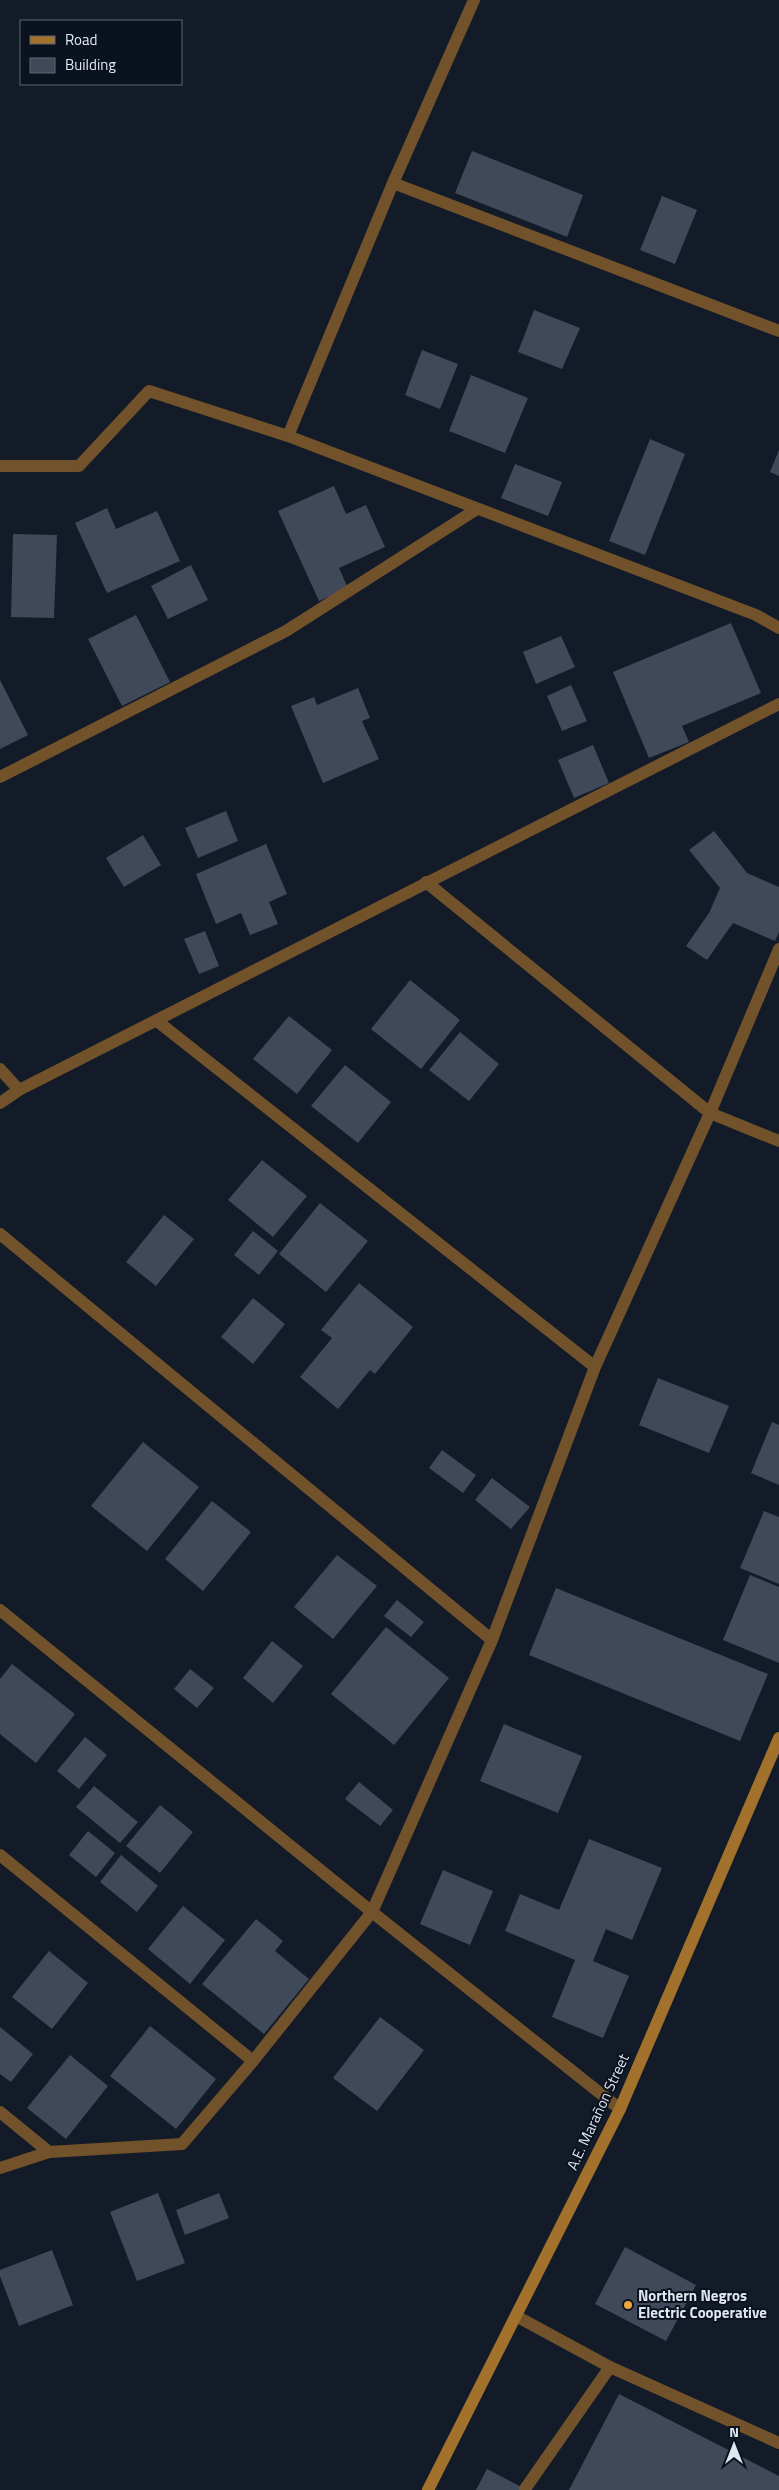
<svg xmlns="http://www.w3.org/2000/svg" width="779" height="2490" font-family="'Titillium Web',sans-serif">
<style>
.building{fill:#3f4959}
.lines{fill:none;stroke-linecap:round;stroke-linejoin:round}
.service{stroke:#71522a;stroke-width:12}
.minor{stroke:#71522a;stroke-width:12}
.secondary{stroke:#a2712b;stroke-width:12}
.poi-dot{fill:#f0a63e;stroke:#0a121f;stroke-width:2}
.labels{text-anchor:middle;stroke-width:4;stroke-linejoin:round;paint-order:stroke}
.street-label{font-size:15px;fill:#e0e6f0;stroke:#0a121f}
.poi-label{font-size:15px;font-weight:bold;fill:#e0e6f0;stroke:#0a121f;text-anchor:start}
</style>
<rect width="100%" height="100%" fill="#131b29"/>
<path class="building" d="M472 151 583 195 567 237 455 193Z
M662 196 697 210 675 264 640 250Z
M534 310 580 328 562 369 518 352Z
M422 350 458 364 440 409 405 395Z
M471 375 528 398 505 453 449 431Z
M650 439 685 454 645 555 609 541Z
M779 450V476L770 472Z
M515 464 562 482 548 516 501 498Z
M334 486 346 514 366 505 385 547 339 568 348 588 319 601 278 511Z
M107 508 116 529 157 511 180 561 107 593 75 523Z
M13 534 57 535 54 618 11 617Z
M191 565 208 600 168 619 151 586Z
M136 615 170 682 122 706 88 639Z
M731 623 761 693 682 726 689 742 649 758 613 672Z
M561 636 575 667 536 684 523 652Z
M0 680 28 735 0 749Z
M571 685 587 721 562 731 547 696Z
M358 688 370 718 362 721 379 759 323 783 291 706 314 697 317 705Z
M593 745 609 783 574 798 558 760Z
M226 811 238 841 198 858 185 828Z
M714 831 747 873 779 887V932L775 941 733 923 707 960 686 946 709 913 720 888 689 850Z
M143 835 161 865 124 887 106 858Z
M266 844 287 894 269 902 278 924 250 935 241 913 216 924 196 874Z
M205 931 219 966 199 974 184 939Z
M410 980 460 1020 421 1069 371 1029Z
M289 1016 332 1050 297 1094 253 1059Z
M460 1032 499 1064 469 1101 429 1070Z
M345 1065 391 1102 358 1143 311 1106Z
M262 1160 307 1196 273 1237 228 1200Z
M320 1203 368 1241 326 1292 279 1254Z
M164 1215 194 1239 156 1286 126 1262Z
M253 1231 278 1251 259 1275 234 1255Z
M359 1283 413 1327 375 1374 370 1370 338 1409 300 1377 332 1338 321 1330Z
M253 1298 285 1324 253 1364 221 1337Z
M658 1378 729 1406 709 1453 639 1425Z
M772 1422 779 1425V1485L751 1473Z
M143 1442 199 1487 147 1551 91 1506Z
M442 1450 476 1475 463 1493 429 1468Z
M492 1478 530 1507 511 1529 475 1500Z
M212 1501 251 1532 203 1591 165 1559Z
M764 1511 779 1517V1584L740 1568Z
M337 1555 377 1586 333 1639 294 1607Z
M750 1575 779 1587V1663L723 1640Z
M556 1588 768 1674 740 1741 529 1655Z
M397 1600 424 1622 411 1637 384 1616Z
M386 1627 449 1678 394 1745 331 1694Z
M272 1641 303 1666 273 1703 243 1678Z
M12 1664 75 1714 36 1763 0 1734V1679Z
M190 1669 214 1688 197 1708 174 1689Z
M504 1724 582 1756 558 1813 480 1781Z
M85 1737 107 1755 79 1789 57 1771Z
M359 1782 393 1810 380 1826 345 1799Z
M94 1786 138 1822 120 1843 76 1807Z
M160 1805 193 1832 160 1873 126 1846Z
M88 1831 115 1853 96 1877 69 1855Z
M589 1839 662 1868 632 1940 606 1929 593 1961 629 1976 603 2038 552 2017 575 1960 505 1931 520 1894 559 1910Z
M121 1855 158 1886 137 1912 100 1882Z
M443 1870 493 1891 470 1945 420 1924Z
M183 1906 225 1940 190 1984 148 1949Z
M256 1919 283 1941 275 1951 309 1979 264 2034 202 1984Z
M49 1951 88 1983 52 2029 12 1997Z
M380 2017 424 2050 377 2111 333 2078Z
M150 2026 216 2079 176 2129 110 2076Z
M0 2027 33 2054 11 2082 0 2074Z
M70 2055 108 2086 66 2139 27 2108Z
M158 2193 185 2263 137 2281 110 2212Z
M219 2193 229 2218 185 2235 176 2210Z
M625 2247 696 2285 666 2341 595 2304Z
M52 2250 73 2305 19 2326 0 2276V2270Z
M619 2394 779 2476V2490H569Z
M487 2469 527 2490H476Z"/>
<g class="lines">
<path class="service" d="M525 2489 610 2367"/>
<path class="minor" d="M474 0 393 183 288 436 756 615 779 628
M393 183 779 331
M0 466H79L149 391 288 436
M0 777 286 631 477 509
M426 882 710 1113 779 1141
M157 1021 595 1367
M0 1069 19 1090
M0 1103 19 1090 779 704
M0 1234 492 1640
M0 1610 372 1912 620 2109
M0 1855 253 2061
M0 2112 49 2152 182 2144 253 2061 372 1912 492 1640 595 1367 710 1113 779 949
M0 2168 49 2152
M516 2316 610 2367 779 2443"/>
<path class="secondary" d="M428 2490 620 2109 779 1738"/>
</g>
<circle class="poi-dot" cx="628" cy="2305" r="5"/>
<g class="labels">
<g class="street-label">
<text transform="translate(598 2112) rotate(-65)" y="5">A.E. Marañon Street</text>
</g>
<g class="poi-label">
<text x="638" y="2301">Northern Negros<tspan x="638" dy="17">Electric Cooperative</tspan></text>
</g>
</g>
<rect x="20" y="20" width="162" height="65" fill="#0a121f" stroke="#606773"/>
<rect x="30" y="36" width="25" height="8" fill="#a2712b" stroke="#606773"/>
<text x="65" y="45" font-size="15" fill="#e0e6f0">Road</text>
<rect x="30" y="58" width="25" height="15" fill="#3f4959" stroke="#606773"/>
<text x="65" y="70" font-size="15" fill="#e0e6f0">Building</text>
<g transform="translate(734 2445)" stroke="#0a121f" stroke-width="4" paint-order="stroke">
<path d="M0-4L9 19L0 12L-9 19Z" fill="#e0e6f0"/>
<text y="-8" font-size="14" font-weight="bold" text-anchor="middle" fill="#e0e6f0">N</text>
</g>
</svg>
